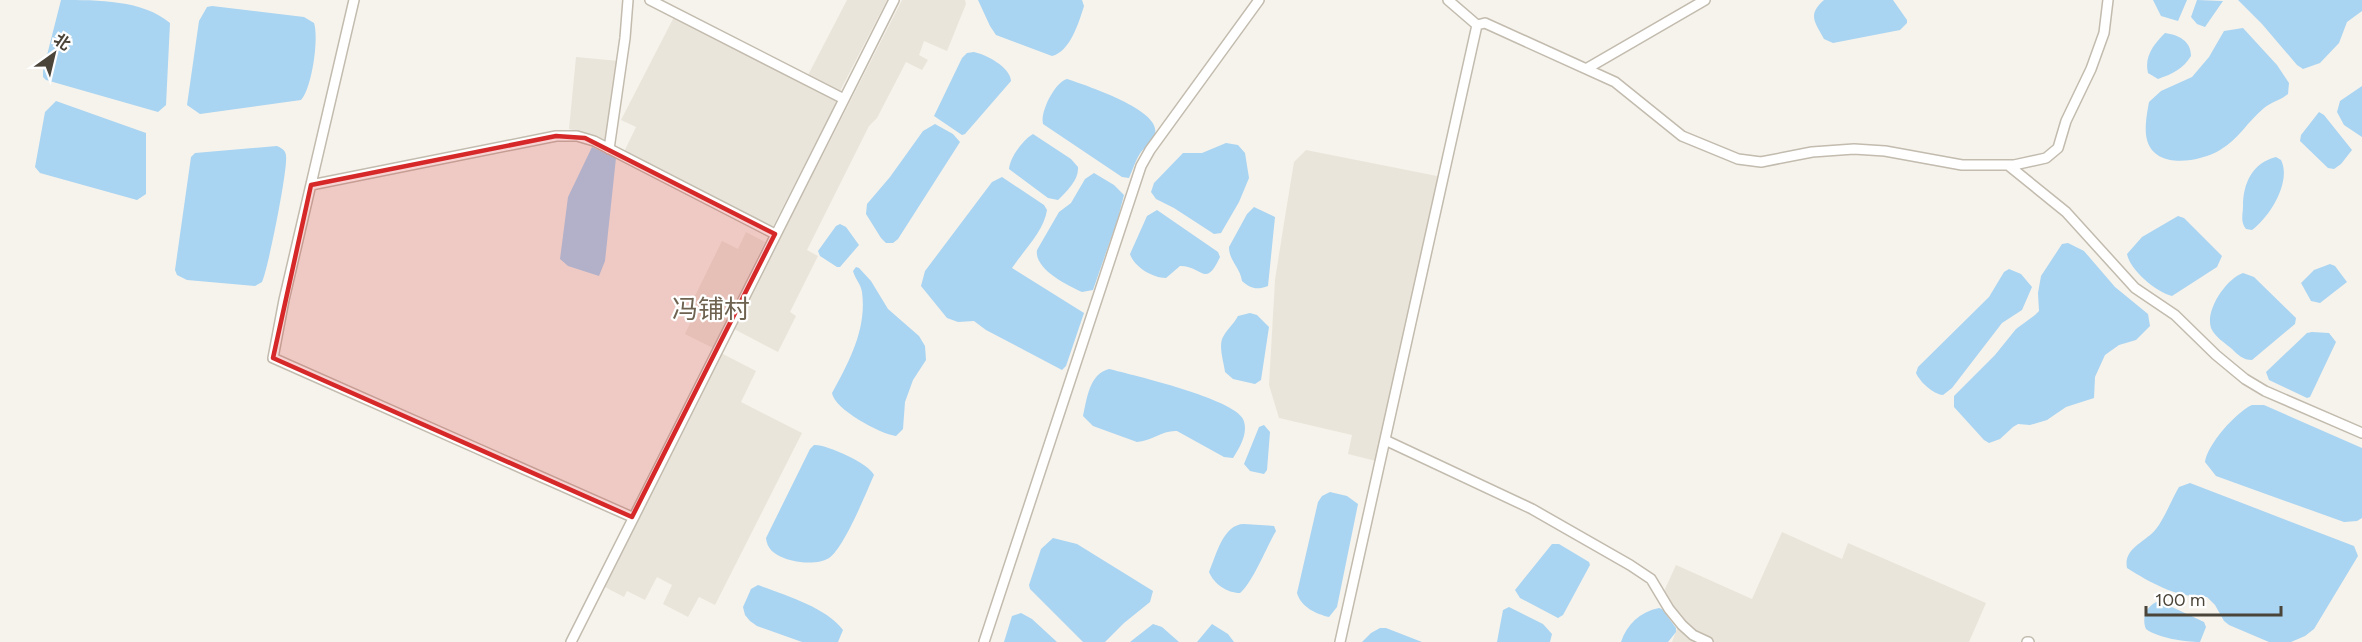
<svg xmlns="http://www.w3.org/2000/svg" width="2362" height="642" font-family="Figtree,'Noto Sans SC',sans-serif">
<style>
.residential{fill:#eae5da}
.water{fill:#a9d4f2}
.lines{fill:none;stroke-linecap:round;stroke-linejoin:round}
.minor-casing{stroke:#c2bbae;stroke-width:12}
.minor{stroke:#fff;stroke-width:9}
.marked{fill:#d62828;fill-opacity:0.2;stroke:#d62828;stroke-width:4.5;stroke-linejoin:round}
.labels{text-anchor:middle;stroke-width:4.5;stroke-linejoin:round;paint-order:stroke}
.quarter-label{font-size:26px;fill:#6e6250;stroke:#fff}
</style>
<rect width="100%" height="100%" fill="#f6f3ec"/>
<path class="residential" d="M847 0H887L839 93 807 77Z
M902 0H965L966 4 947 51 924 41 919 55 928 60 922 70 906 62 877 118 869 126 807 250 818 256 790 312 796 316 778 352 734 329Z
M675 15 838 99 771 230 623 154 636 127 621 120Z
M576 57 619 61 608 140 569 129Z
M1306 150 1442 177 1376 461 1348 454 1352 435 1279 418 1269 385 1275 280 1284 223 1294 162Z
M746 232 765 242 713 348 685 334 693 317 686 314 722 241 738 249Z
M721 353 756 371 741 402 802 433 715 605 699 597 688 617 663 604 672 585 657 577 645 600 627 591 624 597 603 586Z
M1782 532 1842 559 1848 543 1986 603 1969 642H1672L1678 626 1660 600 1676 565 1752 599Z"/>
<path class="water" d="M61 0C98 0 143 0 170 23L166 105 158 112 46 80 43 77V71Z
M978 0H1082L1084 6C1079 22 1070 52 1052 56L996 35 990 26Z
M1824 0H1893L1907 20V23L1900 30 1833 43 1824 39C1815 22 1807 15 1824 0Z
M2153 0H2187L2178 21 2161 16Z
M2197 0 2223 1 2205 27 2197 24 2191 17Z
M2238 0H2362V11L2347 22 2339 43 2320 63 2303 69 2297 65 2262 24Z
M212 6 304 17 314 23C319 38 312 88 301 100L200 114 187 105 199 21 207 7Z
M2243 28 2277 65 2289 83 2288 94C2281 100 2271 102 2264 108 2248 121 2238 140 2220 150 2200 162 2155 170 2147 140 2144 129 2147 113 2149 102L2161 91 2192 77 2209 57 2224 31Z
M2165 33C2179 35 2191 41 2191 56 2183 69 2172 74 2158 79L2148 73C2144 56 2154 44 2165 33Z
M974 52C987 55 1010 67 1011 81L965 134 962 135 934 116 962 58 967 53Z
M1067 79C1085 85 1161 110 1155 133 1154 140 1146 146 1141 152 1136 159 1133 169 1129 178L1122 177 1043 124C1040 112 1055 82 1067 79Z
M2362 86V137L2344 125 2337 112 2340 101Z
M56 101 146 133V194L137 200 40 173 35 167 45 112Z
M2319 112 2324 115 2352 150 2341 164 2334 169 2328 168 2300 141 2301 135Z
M935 124 953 134 960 142 898 239 893 243H886L881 238 866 214 867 204 890 177 923 131Z
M1033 134 1071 159 1078 167C1079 180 1067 191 1058 200L1048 198 1009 169C1010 157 1023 140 1033 134Z
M1226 143 1238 145 1245 153 1249 178 1239 202 1221 233 1214 234 1174 208 1156 199 1151 192 1154 183 1183 153H1202Z
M277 146C281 148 286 150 286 156 288 169 268 269 262 282L255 286 187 280 177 275 175 270 191 157 195 153Z
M592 147 616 158 605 261 599 276 568 266 560 259 568 197Z
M2276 157 2281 160C2292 182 2269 218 2252 230L2246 229C2240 221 2243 215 2243 206 2243 184 2252 163 2276 157Z
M1094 173 1114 185 1124 195 1118 218 1093 290 1082 292C1067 285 1034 269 1037 250L1059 212 1071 203 1085 179Z
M1002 177 1044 205 1047 210C1044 231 1024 250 1012 268L1084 313 1066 366 1062 370 986 330 974 321 958 322 947 318 921 286 925 271 992 182Z
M1254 207 1275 217 1268 286C1257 290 1251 289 1242 281 1240 267 1229 261 1229 247L1247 214Z
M1157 210 1218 252 1220 257C1205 289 1203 266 1180 266L1166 278C1153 278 1134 267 1130 254L1147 216Z
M2178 216 2184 218 2222 256 2217 267 2172 296C2156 292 2130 270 2127 254L2142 237Z
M840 224 846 227 859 245 840 267H837L820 256 818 251 836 226Z
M2068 243 2084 251 2115 287 2148 314 2150 326 2136 340 2119 345 2105 355 2095 377 2094 398 2066 407 2047 420 2030 425 2018 424 2013 427 2000 439 1989 443 1984 440 1954 407V396L1995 355 2016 329 2035 315 2039 311 2038 293 2041 276 2062 244Z
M2330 264 2335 266 2347 282 2320 303 2311 301 2301 283 2314 270Z
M856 267 859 268 871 281 888 309 919 336 925 346 926 360 913 380 905 402 903 429 896 436C880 434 834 409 832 393 849 362 867 329 862 292 861 284 855 279 853 271Z
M2009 269 2021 274 2032 287 2022 310 2002 323 1952 388 1943 395C1933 394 1920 382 1916 373L1918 367 1989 297 2004 272Z
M2243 273 2254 277 2296 318 2295 324 2252 360C2243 360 2238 355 2232 349 2225 343 2215 337 2211 328 2205 310 2226 279 2243 273Z
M1250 313 1257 315 1269 327 1261 380 1255 384 1233 379 1225 372C1224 363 1218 346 1223 337 1227 329 1234 324 1238 316Z
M2312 332 2329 333 2336 342 2310 397 2307 398 2269 380 2266 372 2307 333Z
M1109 369C1133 375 1234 399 1243 419 1249 432 1240 447 1233 458L1224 457 1177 431C1163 430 1151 441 1137 442L1093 426 1083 416C1087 399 1089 374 1109 369Z
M2252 405H2264L2362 448V518L2357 521 2344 522 2216 476 2205 462C2207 445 2236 412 2252 405Z
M1264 425 1270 432 1267 470 1264 474 1250 471 1244 464 1259 427Z
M814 445C826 444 870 464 874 475 866 493 844 548 829 558 819 565 795 563 784 558 774 554 767 549 766 538L810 449Z
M2190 483 2354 546 2358 556 2314 629 2305 636 2291 642H2269L2229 625 2224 621 2215 605 2207 597C2177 598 2151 583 2127 568 2123 548 2146 542 2156 529 2164 519 2172 499 2179 487Z
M1330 492 1347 496 1358 504 1337 607 1329 617C1316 614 1301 607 1297 593L1318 502 1322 496Z
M1244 524 1274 526 1276 531C1267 546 1252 584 1240 593 1227 593 1214 584 1209 572 1216 556 1223 524 1244 524Z
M1053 538 1077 544 1153 591 1150 602 1124 623 1105 642H1083L1030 589 1029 585 1041 549Z
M1552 544H1559L1589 562 1590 565 1563 615 1558 618 1520 598 1515 590Z
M758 585C784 595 826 607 843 630L838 642H802L757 626 750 621 745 615 743 607 751 589Z
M2159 601 2204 622 2206 627 2200 642C2185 642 2158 638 2146 629 2141 617 2147 605 2159 601Z
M1509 607 1543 624 1552 634 1550 642H1497L1503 610Z
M1659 608 1662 609 1676 628V632L1668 642H1621C1627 624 1640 612 1659 608Z
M1021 613 1032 619 1057 642H1004L1012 616Z
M1153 624 1162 627 1179 642H1130Z
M1212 624 1228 634 1234 642H1197Z
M1380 628H1386L1422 642H1362L1371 633Z"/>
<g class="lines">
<defs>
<path id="minor" d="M354 0 284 300 273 358 632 517
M650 0 844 99
M1448 0 1477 25
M1477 25 1485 23 1615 82 1682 136 1738 159 1761 162 1812 152 1854 149 1885 151 1962 165H2014L2046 158 2058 148 2066 121 2091 69 2104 33 2108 0
M1586 69 1705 0
M609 149 625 38 628 0
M2008 165 2066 212 2135 288 2175 315 2216 355 2245 379 2265 391 2362 433
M311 185 556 136H577L594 141 775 234
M1385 440 1532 509 1630 565 1651 579 1669 609 1682 625 1693 635 1708 642
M571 642 894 0
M984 642 1141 166 1150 150 1259 0
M1340 642 1477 25
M2027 642H2029"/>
</defs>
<use href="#minor" class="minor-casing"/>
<use href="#minor" class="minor"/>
</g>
<path class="marked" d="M556 136 585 138 775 234 632 517 273 358 311 185Z"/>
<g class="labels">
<g class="quarter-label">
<text x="711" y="318">冯铺村</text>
</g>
</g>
<g transform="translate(54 54) rotate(34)" stroke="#ffffff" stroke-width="4.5" paint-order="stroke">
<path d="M0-4.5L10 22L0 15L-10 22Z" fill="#4b4439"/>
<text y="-9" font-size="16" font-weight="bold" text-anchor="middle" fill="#4b4439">北</text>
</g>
<path d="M2146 606v9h135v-9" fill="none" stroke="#4b4439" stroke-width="3"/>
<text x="2155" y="606" font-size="18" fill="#4b4439" stroke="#ffffff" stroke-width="4.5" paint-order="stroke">100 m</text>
</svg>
